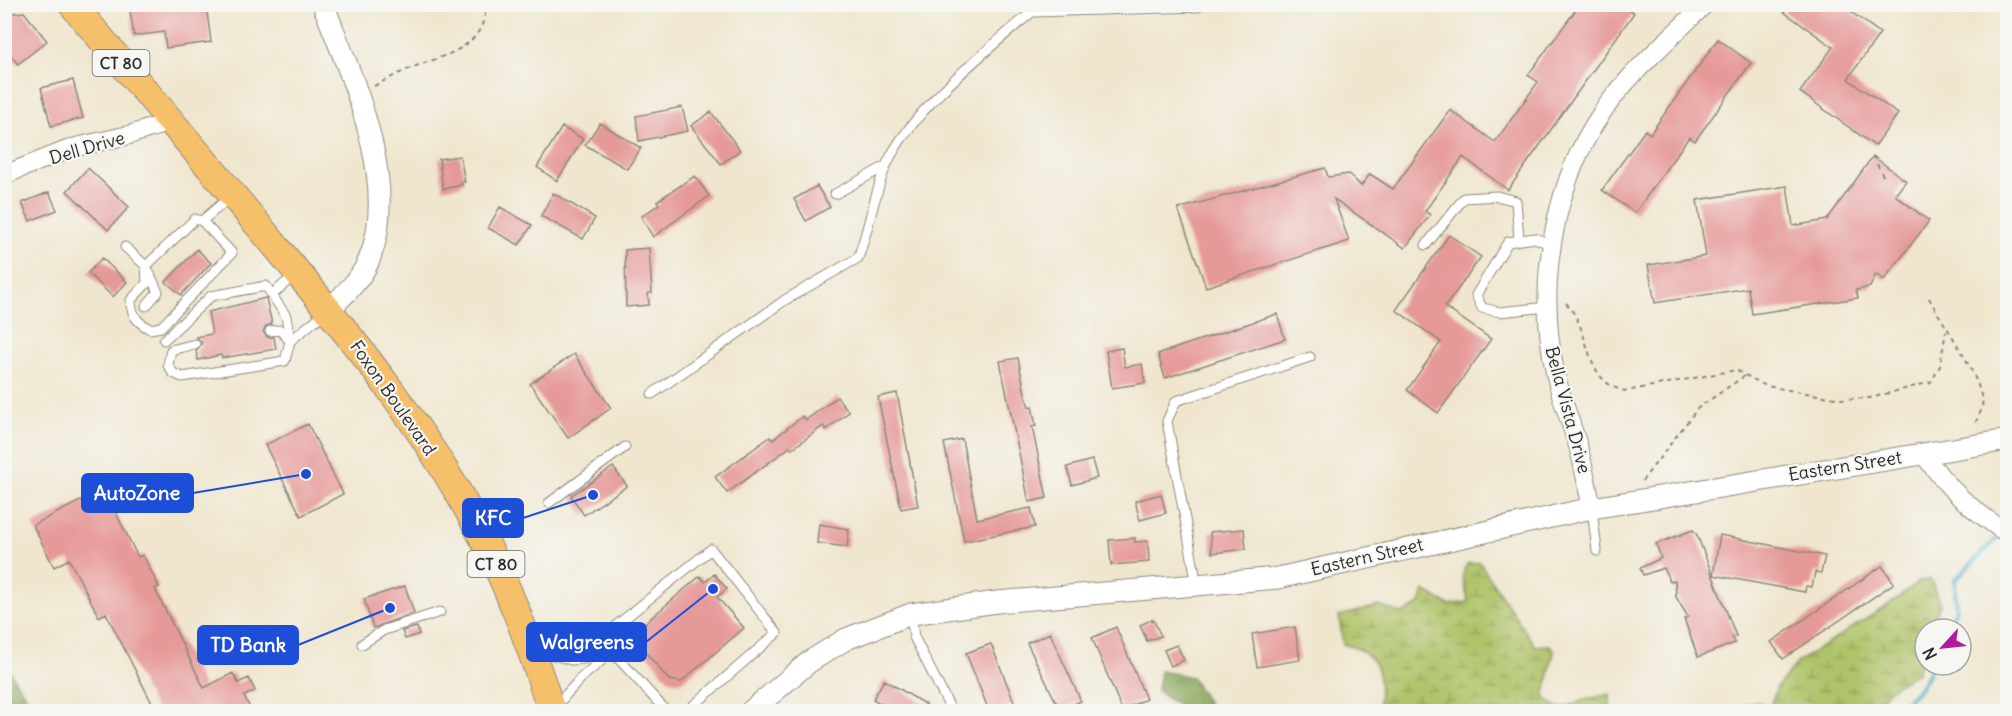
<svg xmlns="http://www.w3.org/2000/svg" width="2012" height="716" font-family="Delius,sans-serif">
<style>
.forest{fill:url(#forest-crowns);stroke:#5b6a44;stroke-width:1.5}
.wetland{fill:url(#wetland-marsh);stroke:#6d7749;stroke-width:1.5}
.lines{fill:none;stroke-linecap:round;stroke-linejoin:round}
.stream{stroke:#4badca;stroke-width:4.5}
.building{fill:#e69a98}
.service-casing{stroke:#8d887c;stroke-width:11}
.minor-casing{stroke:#8d887c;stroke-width:20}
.tertiary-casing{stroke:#8d887c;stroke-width:23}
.primary-casing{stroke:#8d887c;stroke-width:29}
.path{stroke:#8d887c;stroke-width:2;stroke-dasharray:4.5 4.5;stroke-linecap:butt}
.service{stroke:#fff;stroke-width:9}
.minor{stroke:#fff;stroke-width:18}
.tertiary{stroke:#fff;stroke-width:21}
.primary{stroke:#f6c06b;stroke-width:27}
.labels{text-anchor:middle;stroke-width:4.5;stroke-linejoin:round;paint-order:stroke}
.shield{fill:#f6f6f2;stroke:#686867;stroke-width:1.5}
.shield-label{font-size:16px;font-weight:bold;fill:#2b2b2b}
.street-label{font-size:18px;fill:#2b2b2b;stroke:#f6f6f2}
.leader{fill:none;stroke:#1d4ed8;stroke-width:2}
.callout-dot{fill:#1d4ed8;stroke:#f6f6f2;stroke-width:2}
.callout{fill:#1d4ed8;stroke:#1d4ed8;stroke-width:2}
.callout-label{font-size:20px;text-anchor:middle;font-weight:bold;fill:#fff}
</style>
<defs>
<pattern id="forest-crowns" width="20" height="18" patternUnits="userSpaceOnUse" patternTransform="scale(1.5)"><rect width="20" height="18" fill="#8ba95c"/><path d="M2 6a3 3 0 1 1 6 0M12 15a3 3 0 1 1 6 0" fill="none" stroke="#728a4c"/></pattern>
<pattern id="wetland-marsh" width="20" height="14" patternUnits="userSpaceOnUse" patternTransform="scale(1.5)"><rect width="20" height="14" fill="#afc367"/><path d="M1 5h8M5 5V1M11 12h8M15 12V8" fill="none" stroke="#8f9f55"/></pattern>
</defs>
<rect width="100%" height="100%" fill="#f6f6f2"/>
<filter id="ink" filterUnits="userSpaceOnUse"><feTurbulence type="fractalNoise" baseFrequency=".0167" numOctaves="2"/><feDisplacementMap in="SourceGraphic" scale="12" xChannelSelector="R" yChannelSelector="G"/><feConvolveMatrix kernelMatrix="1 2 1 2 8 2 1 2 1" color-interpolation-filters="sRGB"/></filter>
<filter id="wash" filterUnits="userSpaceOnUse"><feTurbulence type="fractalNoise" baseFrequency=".008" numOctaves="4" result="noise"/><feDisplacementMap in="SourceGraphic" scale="24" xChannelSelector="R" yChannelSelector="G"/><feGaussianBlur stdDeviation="1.35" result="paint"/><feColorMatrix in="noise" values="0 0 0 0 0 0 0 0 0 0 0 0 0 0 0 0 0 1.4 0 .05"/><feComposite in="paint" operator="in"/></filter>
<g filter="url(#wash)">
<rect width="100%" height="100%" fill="#efe6cd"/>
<path class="forest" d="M5 665 36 711H5Z
M1160 671 1191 677 1213 711C1196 712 1170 704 1157 690Z"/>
<path class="wetland" d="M1479 562 1535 646 1550 645 1554 651 1544 697C1561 713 1563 708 1582 701 1591 698 1601 696 1610 694V711H1368L1379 703C1382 672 1377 652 1343 644L1339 616 1379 606 1403 614 1420 604 1424 591 1449 605 1468 602C1467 586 1458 580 1467 564Z
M1931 580 1940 605 1931 629H1925L1918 673C1901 680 1880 694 1873 711H1727L1756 702 1770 707 1777 687 1798 662 1893 602 1920 581Z"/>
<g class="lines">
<path class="stream" d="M1945 629 1956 609 1955 580 2001 534
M1890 712C1909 703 1925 684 1932 665"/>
</g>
<g id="blocks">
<path class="building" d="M129 4H206L211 42 166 48 164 32 134 36Z
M1580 4H1623L1634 13 1508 190 1463 157 1425 211 1430 215 1405 248 1334 199 1349 241 1206 287 1178 209 1325 168 1328 177 1349 174 1361 186 1370 174 1393 189 1450 110 1495 142 1538 82 1528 75Z
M1790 4H1840L1880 33 1848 79 1898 114 1875 146 1800 92 1833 47 1784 12Z
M24 12 47 41 18 64 4 48V14Z
M1718 39 1751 63 1695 141 1689 137 1635 213 1602 190 1645 130 1650 134Z
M73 80 83 118 51 126 41 88Z
M682 107 688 131 639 141 636 116Z
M711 112 740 150 721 164 691 126Z
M600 123 641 148 627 169 585 145Z
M562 127 583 139 557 181 537 167Z
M460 156 465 182H461L462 185 443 189 439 159Z
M1873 156 1906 181 1895 195 1929 221 1884 280 1876 274 1870 287 1856 290 1858 298 1752 314 1748 288 1655 303 1648 265 1706 256 1697 200 1787 186 1793 226 1827 220Z
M88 168 129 207 108 230 67 191Z
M695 176 709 196 653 237 641 217 659 204 657 201Z
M817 186 830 207 806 221 794 199Z
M49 192 57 210 30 221 22 203Z
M553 193 595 218 583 239 541 216Z
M500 207 532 225 519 245 488 228Z
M1449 235 1481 257 1445 307 1491 339 1438 413 1407 390 1441 342 1396 310Z
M649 248 652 293H648L649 305 626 307 625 250Z
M197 249 211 263 181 295 166 282Z
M102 258 127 282 113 297 88 273Z
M266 298 272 324 266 326 263 332 267 337H274L276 349 222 358 221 355 198 360 196 351 202 343 196 337 212 334 208 312Z
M1277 314 1285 339 1165 378 1158 354Z
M1122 348 1125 367 1142 364 1145 383 1112 388 1106 351Z
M574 354 611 408 568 438 530 384Z
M1018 358 1025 393 1029 407 1032 406 1036 426 1032 427 1047 498 1029 502 1000 361Z
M897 393 918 506 901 509 878 397Z
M837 397 849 412 826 430 823 426 792 449 790 447 727 493 715 477 770 437 772 440 803 416 806 420Z
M308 424 343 494 301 516 265 445Z
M962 439 977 519 1031 508 1035 527 964 541 944 443Z
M1092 460 1097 478 1072 485 1067 467Z
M613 467 627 486 584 515 571 496Z
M104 489 138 557 143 555 159 587 155 589 204 688 233 673 238 683 249 678 255 691 244 696 250 708 242 711H156L106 613 99 617 69 559 54 567 33 525Z
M1161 494 1166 513 1140 520 1135 501Z
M819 524 849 529 847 547 817 543Z
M1244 529 1246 549 1212 553 1210 532Z
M1693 530 1697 535 1736 636 1732 637 1735 643 1698 657 1684 619 1688 617 1676 597 1675 580 1670 582 1664 568 1643 575 1640 568 1661 558 1656 544Z
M1720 535 1825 556 1821 573 1815 572 1812 587 1806 586 1805 592 1713 575Z
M1135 538V542L1148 541 1149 562 1111 565 1109 540Z
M1882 566 1894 583 1783 659 1771 642Z
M714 574 727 589 717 597 744 628 681 682 669 680 631 635 700 576 705 582Z
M405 586 414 613 373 628 364 599Z
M1153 619 1161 636 1147 641 1140 625Z
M417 627 419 634 405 639 402 631Z
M1116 627 1146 699 1122 710 1092 638Z
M1295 627 1300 660 1257 667 1252 634Z
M1050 633 1081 701 1060 710 1027 643Z
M991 644 1015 704 994 711H989L966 653Z
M1177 645 1184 660 1171 666 1164 650Z
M884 680 903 691 936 711H893L873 699Z"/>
</g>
</g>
<g filter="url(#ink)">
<use href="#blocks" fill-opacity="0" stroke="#8d887c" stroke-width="1.5"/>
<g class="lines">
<defs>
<path id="service" d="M1033 12 1198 7 1200 4
M835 194 886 166
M1426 245 1464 198 1497 196 1516 201 1519 239
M125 247 146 266 158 292 146 306
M146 266 147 283 131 300C131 315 137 322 150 329L161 327 232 253 202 221
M146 266 195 219 202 221 232 195
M273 294 296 274
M1547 307 1500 312 1482 308 1476 295 1508 242 1535 238 1552 245
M164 340 211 296 266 286 286 316 290 341 327 311
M195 344 171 350 168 365 173 373 182 377 285 361 290 341 280 330 270 331
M652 394 785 300 858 258C869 228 874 195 886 166 912 107 993 46 1041 4
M549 503 625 447
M1592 509 1597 551
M1197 585 1167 421 1176 401 1310 357
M911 614 914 637 952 712
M362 644 384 630 440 612
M608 647 667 712
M537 650 571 660 583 659 608 647
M555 707 582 677 601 661 612 631 618 624 711 549 777 633 686 712"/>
<path id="minor" d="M4 175 72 148 129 135 170 122
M1923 453C1948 490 1971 509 2008 534
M1592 508C1587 487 1584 466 1578 446 1570 419 1559 394 1554 367 1535 269 1558 156 1627 81 1651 54 1679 30 1705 4"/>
<path id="tertiary" d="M323 4C351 76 401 183 369 260 361 280 343 295 329 310
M750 712 809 662 846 639 911 614 997 602 1278 578 1592 508 2008 440"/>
<path id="primary" d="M72 4C147 94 223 182 297 272 361 349 425 430 473 519 507 580 530 645 552 712"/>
</defs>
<use href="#service" class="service-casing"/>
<use href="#minor" class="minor-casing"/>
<use href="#tertiary" class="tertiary-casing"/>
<use href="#primary" class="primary-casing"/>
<path class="path" d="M374 86C388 79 401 72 416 66 449 54 485 47 486 4
M1873 156 1884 178
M1929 298C1945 328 1976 367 1982 400 1984 410 1977 417 1974 427
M1566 303C1593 331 1582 383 1626 391L1736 370 1766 386 1841 399 1870 398 1931 382 1940 366 1946 331
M1642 481 1698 408 1746 375"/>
<use href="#service" class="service"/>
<use href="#minor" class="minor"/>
<use href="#tertiary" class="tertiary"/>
<use href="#primary" class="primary"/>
</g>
</g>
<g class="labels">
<g class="shield">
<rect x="92.5" y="50" width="57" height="26" rx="4.5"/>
<rect x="467.5" y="551" width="57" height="26" rx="4.5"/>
</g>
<g class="shield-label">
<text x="121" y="69">CT 80</text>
<text x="496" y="570">CT 80</text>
</g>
<g class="street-label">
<text transform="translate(87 148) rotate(-16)" y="6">Dell Drive</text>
<text transform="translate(393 398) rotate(55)" y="6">Foxon Boulevard</text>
<text transform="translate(1568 410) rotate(75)" y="6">Bella Vista Drive</text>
<text transform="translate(1845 466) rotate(-9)" y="6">Eastern Street</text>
<text transform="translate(1367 557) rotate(-13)" y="6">Eastern Street</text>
</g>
</g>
<path class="leader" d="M306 474L193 493M593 495L523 518M713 589L646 642M390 608L298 645"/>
<g class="callout-dot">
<circle cx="306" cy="474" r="6"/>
<circle cx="593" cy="495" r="6"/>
<circle cx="713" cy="589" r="6"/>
<circle cx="390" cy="608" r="6"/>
</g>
<g class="callout">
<rect x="82" y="474" width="111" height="38" rx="6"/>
<rect x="463" y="499" width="60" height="38" rx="6"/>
<rect x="527" y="623" width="119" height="38" rx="6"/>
<rect x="198" y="626" width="100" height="38" rx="6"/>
</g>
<g class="callout-label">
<text x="137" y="500">AutoZone</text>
<text x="493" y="525">KFC</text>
<text x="587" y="649">Walgreens</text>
<text x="248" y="652">TD Bank</text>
</g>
<rect width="2012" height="716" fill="none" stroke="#f6f6f2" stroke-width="24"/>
<g transform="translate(1943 647) rotate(243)"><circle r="28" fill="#f6f6f2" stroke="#a5a5a2" stroke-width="1.5"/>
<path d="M0-4.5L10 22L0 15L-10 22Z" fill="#b5179e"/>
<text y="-9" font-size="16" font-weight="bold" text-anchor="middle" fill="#2b2b2b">N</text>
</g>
</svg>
